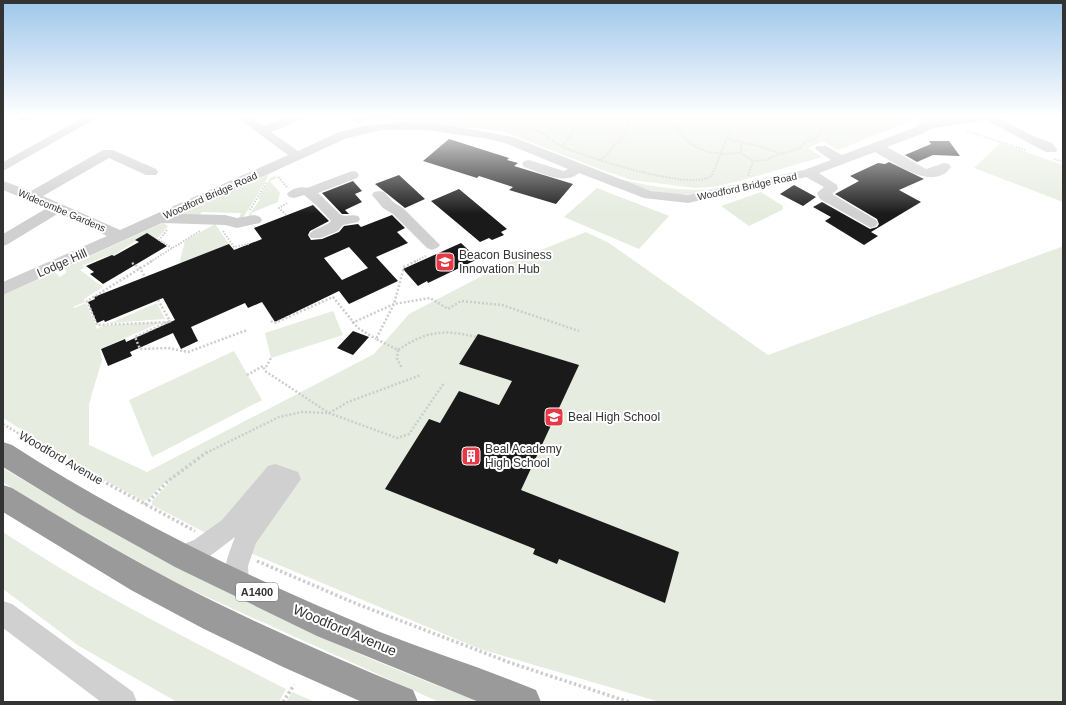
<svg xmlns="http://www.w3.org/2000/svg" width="1066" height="705" font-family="Arial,sans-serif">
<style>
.green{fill:#e6ecdf}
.building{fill:#1a1a1a;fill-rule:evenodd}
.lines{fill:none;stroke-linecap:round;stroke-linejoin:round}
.path-far2{stroke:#cdcdcd;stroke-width:2;stroke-dasharray:1.5 1.5;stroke-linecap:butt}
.path-far1{stroke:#cdcdcd;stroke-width:2.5;stroke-dasharray:2 2;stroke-linecap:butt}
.path{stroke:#cdcdcd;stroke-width:3.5;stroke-dasharray:2.5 2.5;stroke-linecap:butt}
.minor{fill:#d0d0d0;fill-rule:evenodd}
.highway{fill:#9a9a9a;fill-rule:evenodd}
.labels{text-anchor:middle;stroke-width:4;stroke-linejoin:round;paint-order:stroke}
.far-street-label{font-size:10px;fill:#333;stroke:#fff}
.shield{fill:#fff;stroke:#707070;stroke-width:1}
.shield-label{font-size:11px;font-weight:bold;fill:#333}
.poi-label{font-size:12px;fill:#333;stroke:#fff;text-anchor:start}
.street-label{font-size:12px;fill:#333;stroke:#fff}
.near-street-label{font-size:14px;fill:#333;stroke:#fff}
</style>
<rect width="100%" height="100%" fill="#fff"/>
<path class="green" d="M343 116H913L911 121 838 150 822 141 808 148 822 157 743 180 712 187 695 188 632 180 602 170 502 131 384 119H372L358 123Z
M924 116H960L916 125Z
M1000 143 1063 165V202L974 168Z
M273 173 267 176 268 177 243 218H239L241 213 202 212 199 216H176L269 174Z
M275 176 277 178 270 181 280 193 278 202 251 213 253 217 247 218 260 199H258L270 178Z
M618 179C649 186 682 192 714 189 682 201 648 192 618 179Z
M597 188 669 216 639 249 564 217Z
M761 192 783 206 782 210 749 226 721 206Z
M163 223 168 226 158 238 156 239 146 234 113 256H107L83 265 84 268 80 270 103 287 84 299 85 302 73 307 74 308 86 303 97 329 102 326 162 322 100 349 102 360 89 404V445L147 472 374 354 409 314 501 266 586 232 609 243 768 355 1061 247 1063 248V702H660L480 649 248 552 266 523 208 534 152 505V501L170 482 166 481 148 499 143 501 74 463 3 418V295L55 272 60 277 67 272 64 268Z
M215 224 229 244 181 264 180 261 185 241Z
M157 303 165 319 110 323Z
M333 311 343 335 271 358 265 333Z
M234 351 262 400 152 457 129 400Z
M3 468C156 560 312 641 481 702H439L174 582 28 499 3 482Z
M3 532C93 592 190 640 286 689L279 702H177L79 646 3 589Z
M292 692 315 702H286Z"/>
<path class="building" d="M449 139 509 158 507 160 518 163 514 166 573 184 556 204 509 190 513 187 479 176 477 178 423 161Z
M929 141H949L960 156 933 155 917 162 905 155 931 144Z
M889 162 924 179 899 190 921 202 871 232 878 236 864 245 825 221 831 217 813 207 822 202 870 229 877 227 879 224 877 219 835 194 859 181 850 176 878 163 885 164Z
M399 175 425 199 405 208 375 184Z
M353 181 362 191 355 194 362 202 345 210 349 214H342L322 193Z
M794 185 816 197 803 206 780 194Z
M459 189 507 229 501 232 504 235 492 240 489 238 480 242 431 201Z
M313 205 329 221 310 231 308 235 311 240 322 239 339 232 344 226 358 224 361 227 392 215 405 228 397 232 408 243 376 257 398 281 349 304 339 291 275 322 262 302 248 308 245 303 191 327 198 341 181 349 173 333 130 352 132 356 108 366 101 349 125 339 126 342 175 320 163 298 105 322 104 320 97 323 88 302 95 299 94 297 229 244 234 250 262 239 254 228ZM349 247 368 268 342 280 324 258Z
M147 233 167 246 103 284 90 274 94 272 86 266 112 255 114 256 139 242 135 240Z
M461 243 478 259 428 283 427 281 418 286 403 269Z
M353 331 369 337 353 355 337 348Z
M478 334 579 365 521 490 679 552 665 603 559 559 557 564 533 554 535 549 385 489 429 419 440 423 459 391 499 405 512 381 459 364Z"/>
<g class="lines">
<path class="path-far2" d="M482 116C499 118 516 122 532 128 544 132 552 142 563 147 586 157 695 193 712 175L736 116
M644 116 676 128 690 144 708 152 722 154 741 153 753 161 766 160 779 154
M821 116H830
M967 131 1025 150
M728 139 762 147 782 154 800 148 806 141 815 139 831 116
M741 144V153
M562 147 584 116
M1054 159 1063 162
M601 160C611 151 617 141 627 133L628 120 633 116
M748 176 753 161
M278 177 287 187
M250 210 266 183
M286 215 279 208 287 203
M167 230 159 240 172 248
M223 231 234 247 249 244
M150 262 200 231
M414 262 426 256"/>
<path class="path-far1" d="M152 261 87 301 97 325 171 322
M416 261 404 267 394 304 376 339 398 350C426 331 444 329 476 337
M132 263 140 268 145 277
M158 300 170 321 135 337 140 349 168 348 188 352 247 330
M271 321 274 323 277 322 333 297 358 328 376 339
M352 323 394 304 430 298 448 309 461 301 502 305 579 331
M398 350 397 359 402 368
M266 367 271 358
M247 375 263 366 265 371 329 413 397 438 409 434 444 383
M3 424 51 453
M206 453 279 417 302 412 329 413 348 402 421 375"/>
<path class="path" d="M49 452 195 531
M145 505 168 481 207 452
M257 561 357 604 511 663 629 702
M283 702 294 685"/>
<path class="minor" d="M19 116H33C30 120 25 121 20 120Z
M86 116H100L3 171V162Z
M235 116H248L264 126 290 116H305L303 119 271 132 298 151 339 132 363 126 404 122 448 125 513 137 651 191 688 195 804 170 831 160 815 149 816 146H826L842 155 916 127 921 123 968 116H996L1033 136 1052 143 1057 149 1056 152H1046L986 120 929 129 924 133 887 147 926 169 944 163 949 164 951 167C933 193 894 162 875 152L819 173 837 185 838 189 832 194 876 220 878 223 876 226 871 228 820 199 817 193 824 187 806 177 688 203 644 198 579 173C564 186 540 172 524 167L522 164 524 161 529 160 564 171 568 169 505 143 489 139 426 130H383L347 138 181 214 225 215 237 218 255 215 260 217 262 220 260 223 237 228 225 225 162 223 3 295V282L107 236 59 213 8 244 3 246V234L47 208 3 190V181L31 191 103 150H113L156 169 158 172 156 175H146L109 158 43 196 120 230 288 155Z
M352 171 357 172 359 175 357 178 318 193 341 215C347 217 352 214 358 216L360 219 358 222 343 225 338 231 321 238H311L309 235C313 227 325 228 331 221L316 205 304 195 294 198 289 197 287 194C291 189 301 186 307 188Z
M379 191 384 192 393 202 403 208 440 245 437 248 432 250 427 248 393 214 383 208 372 195 374 192Z
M275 464 298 472 301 479 256 543 248 566 249 583 245 591 237 595 229 591C220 572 228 556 235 537L210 556 182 567 174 564 170 556 174 548 194 540 222 520 268 466Z
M3 601 12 604 133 692 137 702H101L3 628Z"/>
<path class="highway" d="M3 442 12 445C127 519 254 580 380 632 432 652 485 669 536 690L541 702H479L317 636 175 567 78 513 3 467Z
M3 485 12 488C66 521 120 553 175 582 253 622 332 657 413 690L418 702H362L283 667 204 629 131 590 3 512Z"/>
</g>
<linearGradient id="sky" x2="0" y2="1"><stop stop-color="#9ec6ea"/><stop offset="0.54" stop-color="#fff"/><stop offset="1" stop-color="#fff" stop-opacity="0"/></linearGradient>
<rect width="1066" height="214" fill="url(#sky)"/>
<defs>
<symbol id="school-square" viewBox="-11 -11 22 22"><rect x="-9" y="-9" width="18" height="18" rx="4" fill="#e63946" stroke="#fff"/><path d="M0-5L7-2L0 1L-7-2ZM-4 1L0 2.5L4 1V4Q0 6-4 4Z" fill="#fff"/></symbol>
<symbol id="building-square" viewBox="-11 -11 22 22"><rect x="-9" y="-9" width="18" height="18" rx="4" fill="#e63946" stroke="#fff"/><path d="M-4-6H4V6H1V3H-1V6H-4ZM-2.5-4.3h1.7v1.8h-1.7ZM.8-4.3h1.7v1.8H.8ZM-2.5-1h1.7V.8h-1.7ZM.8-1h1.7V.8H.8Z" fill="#fff"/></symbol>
</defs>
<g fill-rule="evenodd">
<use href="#school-square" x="434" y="251" width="22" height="22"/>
<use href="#school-square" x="543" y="406" width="22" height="22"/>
<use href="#building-square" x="460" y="445" width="22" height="22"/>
</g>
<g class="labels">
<g class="far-street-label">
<text transform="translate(747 186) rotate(-12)" y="4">Woodford Bridge Road</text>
<text transform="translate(210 195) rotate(-24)" y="4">Woodford Bridge Road</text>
<text transform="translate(62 210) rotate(23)" y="4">Widecombe Gardens</text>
</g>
<rect class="shield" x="236" y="583" width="42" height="18" rx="3"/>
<g class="shield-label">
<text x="257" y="596">A1400</text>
</g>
<g class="poi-label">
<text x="459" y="259">Beacon Business<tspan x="459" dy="14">Innovation Hub</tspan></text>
<text x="568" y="421">Beal High School</text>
<text x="485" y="453">Beal Academy<tspan x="485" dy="14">High School</tspan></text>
</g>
<g class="street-label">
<text transform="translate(62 263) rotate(-24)" y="4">Lodge Hill</text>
<text transform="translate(61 458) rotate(30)" y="4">Woodford Avenue</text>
</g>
<g class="near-street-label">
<text transform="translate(345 630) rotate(23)" y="5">Woodford Avenue</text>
</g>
</g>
<rect width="1066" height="705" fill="none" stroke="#333333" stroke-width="8"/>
</svg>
